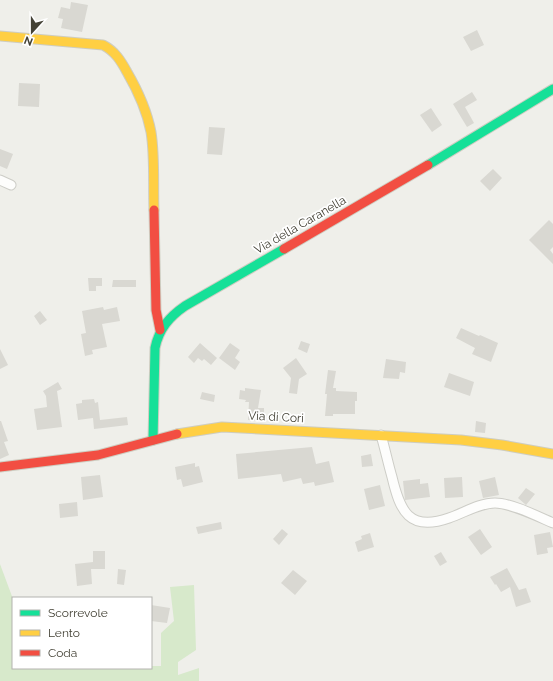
<svg xmlns="http://www.w3.org/2000/svg" width="553" height="681" font-family="Raleway,sans-serif">
<style>
.green{fill:#d7e9cb}
.building{fill:#d9d8d2}
.lines{fill:none;stroke-linecap:round;stroke-linejoin:round}
.street-casing{stroke:#cdcdc7;stroke-width:11}
.fast-casing{stroke:#cecdc1;stroke-width:11}
.slow-casing{stroke:#cecdc1;stroke-width:11}
.jam-casing{stroke:#cecdc1;stroke-width:11}
.street{stroke:#fdfdfc;stroke-width:9}
.fast{stroke:#16e098;stroke-width:9}
.slow{stroke:#ffcf43;stroke-width:9}
.jam{stroke:#f24e42;stroke-width:9}
.labels{text-anchor:middle;stroke-width:3.5;stroke-linejoin:round;paint-order:stroke}
.street-label{font-size:12px;fill:#444236;stroke:#fff}
</style>
<rect width="100%" height="100%" fill="#efefea"/>
<path class="green" d="M0 564 13 599V668H151V666H161V633L174 621 170 587 194 585 196 650 178 662V675L199 668V681H0Z"/>
<path class="building" d="M71 2 88 5 82 32 61 28 63 19 58 18 61 7 70 9Z
M477 30 484 45 471 51 463 37Z
M19 83 40 84 39 107 18 106Z
M472 92 477 100 465 107 474 123 467 127 453 104Z
M431 108 442 125 432 132 420 115Z
M209 127 225 128 222 155 207 154Z
M0 149 13 154 7 169 0 166Z
M493 169 502 178 490 191 480 181Z
M549 220 553 224V247L550 250 553 254V264L529 240Z
M88 278H102V286H96V291H89Z
M113 280H136V287H112Z
M103 307 104 310 117 307 120 321 102 324 107 347 92 350 93 354 85 356 81 334 86 333 82 311Z
M40 311 47 320 40 325 34 316Z
M461 328 479 336 480 335 498 343 491 362 472 354 475 348 456 338Z
M301 341 310 344 307 353 298 349Z
M200 343 217 358 211 365 204 359 202 361 198 358 194 363 188 357Z
M230 343 240 350 235 358 240 362 235 370 219 358Z
M0 349 8 365 0 369Z
M296 358 307 374 299 379 297 394 289 393 291 378 283 368Z
M386 359 406 362 405 373 400 372 399 379 383 378Z
M328 370 336 371 333 388H336V391L357 392V401H355V414H333V416H325L327 394H325Z
M449 373 474 382 470 396 444 387Z
M58 382 62 389 57 391 62 427 37 430 34 409 47 407 46 396 43 391Z
M245 388 261 390 258 408H264V421L248 420 249 402H245L246 400 239 399 240 390 245 391Z
M202 392 215 395 214 402 200 399Z
M94 399 95 403 98 402 100 420 127 417 128 425 94 429 93 418 78 420 76 404 82 403V400Z
M0 421H1L8 441 4 442 9 455 0 459Z
M476 421 486 423 485 433 475 432Z
M312 447 316 464 329 461 334 482 315 486 314 482 303 484 301 478 283 482 281 474 238 479 236 454Z
M371 454 373 466 362 467 361 456Z
M195 463V467L199 466 203 482 183 487 181 479 177 480 175 467Z
M100 475 103 497 83 500 81 477Z
M462 477 463 497 445 498 444 478Z
M495 477 499 495 483 498 479 481Z
M420 479V484L428 483 430 497 405 500 403 481Z
M380 485 385 506 369 510 364 489Z
M526 488 535 494 526 505 518 498Z
M77 502 78 516 60 518 59 504Z
M221 522 222 529 198 534 196 527Z
M282 529 288 534 279 545 273 539Z
M480 529 492 547 481 555 468 537Z
M550 532 553 547 547 548 548 553 537 555 534 535Z
M370 533 374 547 358 552 355 542 362 539 361 536Z
M93 551H105V569H91L92 584 77 586 75 564 93 562Z
M441 552 447 562 440 566 434 556Z
M507 568 519 590 526 588 531 602 516 607 510 587 501 592 496 584 495 585 490 577Z
M118 569 126 570 124 585 117 584Z
M293 570 307 581 295 595 281 583Z
M151 605 170 608 167 623 151 621Z"/>
<g class="lines">
<defs>
<path id="street" d="M0 180 11 185
M381 435C385 449 388 463 392 477 400 511 409 532 449 518 464 513 479 503 495 503 511 503 537 516 553 523"/>
<path id="fast" d="M428 165 553 89
M153 440 155 348C159 329 169 317 185 306L284 249"/>
<path id="slow" d="M0 36 103 45C115 51 121 61 127 72 138 91 147 111 151 132 155 157 153 184 154 210
M177 434 222 427 461 440 502 445 553 454"/>
<path id="jam" d="M154 210 156 310 160 330
M284 249 428 165
M0 467 98 455 177 434"/>
</defs>
<use href="#street" class="street-casing"/>
<use href="#fast" class="fast-casing"/>
<use href="#slow" class="slow-casing"/>
<use href="#jam" class="jam-casing"/>
<use href="#street" class="street"/>
<use href="#fast" class="fast"/>
<use href="#slow" class="slow"/>
<use href="#jam" class="jam"/>
</g>
<g class="labels">
<g class="street-label">
<text transform="translate(300 225) rotate(-30)" y="4">Via della Caranella</text>
<text transform="translate(276 417) rotate(3)" y="4">Via di Cori</text>
</g>
</g>
<rect x="12" y="597" width="140" height="72" fill="#ffffff" stroke="#b4b3af"/>
<rect x="20" y="610" width="20" height="6" fill="#16e098" stroke="#b4b3af"/>
<text x="48" y="617" font-size="12" fill="#444236">Scorrevole</text>
<rect x="20" y="630" width="20" height="6" fill="#ffcf43" stroke="#b4b3af"/>
<text x="48" y="637" font-size="12" fill="#444236">Lento</text>
<rect x="20" y="650" width="20" height="6" fill="#f24e42" stroke="#b4b3af"/>
<text x="48" y="657" font-size="12" fill="#444236">Coda</text>
<g transform="translate(32 32) rotate(201)" stroke="#ffffff" stroke-width="3" paint-order="stroke">
<path d="M0-3L7 15L0 10L-7 15Z" fill="#444236"/>
<text y="-6" font-size="11" font-weight="bold" text-anchor="middle" fill="#444236">N</text>
</g>
</svg>
